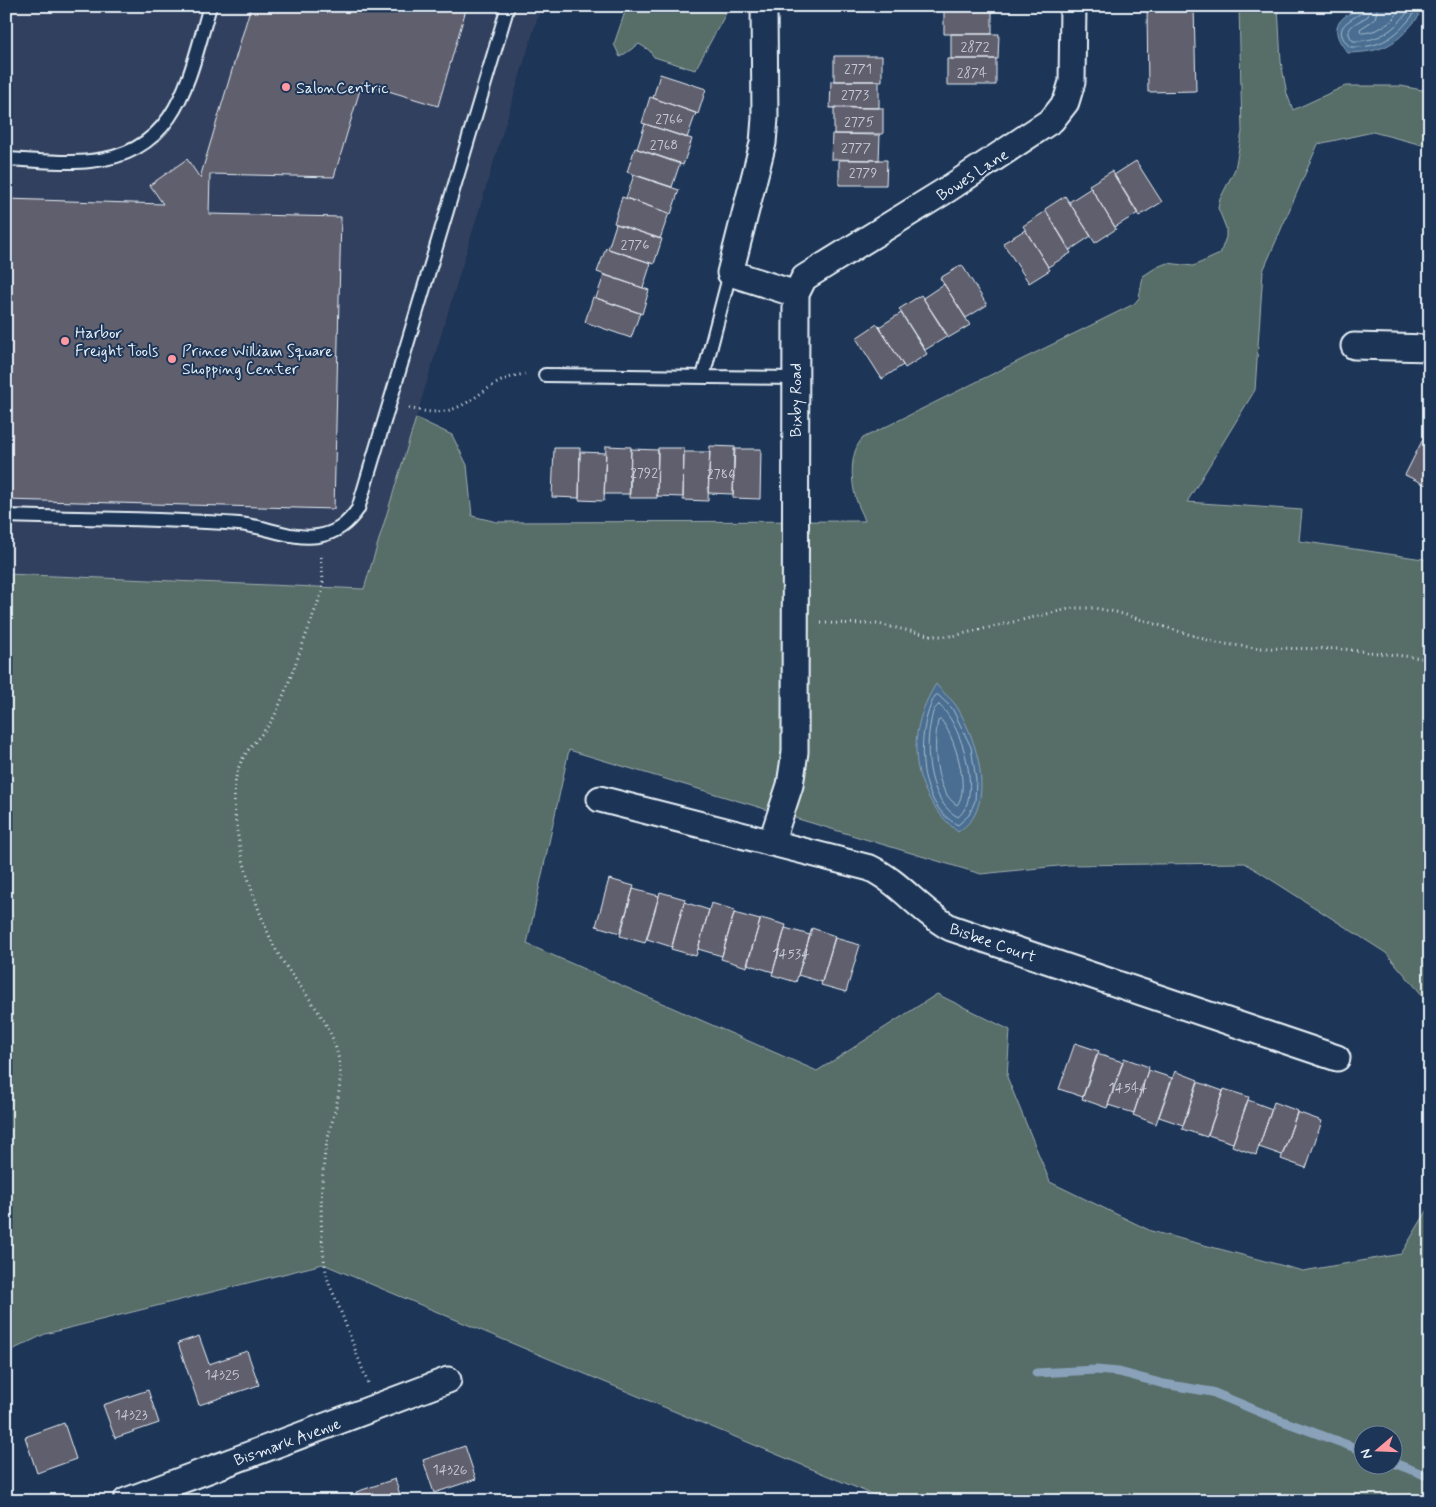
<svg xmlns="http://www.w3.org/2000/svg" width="1436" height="1507" font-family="Mynerve,sans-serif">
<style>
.built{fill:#31415e}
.green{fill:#576d68;stroke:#a0afb0;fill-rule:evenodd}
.water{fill:#496e91;stroke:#89a2ba}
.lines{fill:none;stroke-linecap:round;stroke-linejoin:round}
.shore{stroke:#a8bdcf;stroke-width:1}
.stream{stroke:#89a2ba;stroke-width:9}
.building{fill:#615e6e;stroke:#e8f1f8}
.service-casing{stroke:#e8f1f8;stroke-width:16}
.minor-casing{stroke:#e8f1f8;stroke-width:29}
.path{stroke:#e8f1f8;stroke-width:3;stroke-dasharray:1 4;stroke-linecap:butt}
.service{stroke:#1d3557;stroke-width:12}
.minor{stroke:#1d3557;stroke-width:25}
.poi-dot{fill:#ff9aa2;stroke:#1d3557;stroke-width:2}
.labels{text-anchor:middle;stroke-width:4;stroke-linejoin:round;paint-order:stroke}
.number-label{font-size:14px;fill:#c6ccd6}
.poi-label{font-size:16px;fill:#e8f1f8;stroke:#1d3557;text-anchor:start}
.street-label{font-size:16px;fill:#e8f1f8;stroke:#1d3557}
</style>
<rect width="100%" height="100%" fill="#1d3557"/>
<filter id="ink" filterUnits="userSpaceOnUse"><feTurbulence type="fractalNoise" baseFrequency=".02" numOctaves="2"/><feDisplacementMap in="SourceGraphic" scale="10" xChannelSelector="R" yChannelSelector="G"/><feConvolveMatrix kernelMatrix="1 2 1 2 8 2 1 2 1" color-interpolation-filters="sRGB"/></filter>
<g filter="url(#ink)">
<path class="built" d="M6 6H541L364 589 6 574Z"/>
<path class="green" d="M627 6H730L695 70 654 57 649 50 639 44 620 57 614 44Z
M1239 6H1278L1281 62 1287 94 1293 110 1345 86H1401L1422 90 1430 89V147L1373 132 1318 144 1263 271 1255 390 1187 502 1302 510 1299 541 1430 560V1004L1386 953 1245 863 1068 865 981 874 569 750 527 944 817 1071 937 994 1010 1030 1007 1077 1050 1182 1151 1231 1303 1271 1401 1254 1430 1206V1501H888L323 1264 45 1334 6 1353V574L364 589 416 418 452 435 467 465 472 516 497 522 865 521C863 514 858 506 856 499 851 481 849 452 863 438L1134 304 1139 298 1143 276 1157 267 1167 263 1193 266 1220 254 1226 237V228L1218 208 1220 199 1235 169 1242 132ZM1364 1434H1394V1464H1364Z"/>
<path class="water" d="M1364 6H1418L1419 16C1397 44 1385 52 1348 53 1327 28 1337 18 1364 6Z
M936 684C942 692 952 699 957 707 974 735 991 785 974 816 971 822 963 828 958 832 911 793 903 736 936 684Z"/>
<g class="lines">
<path class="shore" d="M1364 6 1363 12C1347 22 1331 28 1350 47 1380 48 1395 38 1413 15V6
M1371 6 1368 16C1358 23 1341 27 1353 41 1377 42 1393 31 1407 13V6
M1378 6 1375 19 1360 29 1361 33C1375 33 1399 22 1399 6
M938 695 952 708 971 747 976 780 975 801 969 815 958 825C916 804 915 732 935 696Z
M939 705C961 722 984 797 958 817 929 802 924 749 931 721 932 715 933 708 939 705Z
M941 720C954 734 971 789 957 805 934 791 933 744 938 721Z"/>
<path class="stream" d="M1036 1373 1096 1370 1119 1372 1164 1384 1212 1392 1272 1417 1364 1451
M1394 1463 1430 1477"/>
</g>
<path class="building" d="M251 6H467L438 106 362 83 334 177 210 174 209 214 341 217 334 509 6 500V199L163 204 150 185 187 159 200 178Z
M830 6H878V9H830Z
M947 6H995V8H947Z
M1147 6H1194L1196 91 1148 92Z
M944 8 992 9V34H944Z
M951 34H999L998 59H951Z
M834 56H882V81H834Z
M947 59H996V85H947Z
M660 74 706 89 698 114 653 98Z
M831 81H879V108H830Z
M650 97 696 113 687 138 642 123Z
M834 107 883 108V134H834Z
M645 124 692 139 683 165 637 149Z
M832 134 880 135 879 160 831 159Z
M635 148 680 163 672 187 627 172Z
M839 160H887L886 185H839Z
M1136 161 1162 202 1139 216 1114 175Z
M1112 171 1138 213 1115 227 1089 185Z
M634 175 679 190 671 214 626 198Z
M1091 188 1116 229 1095 243 1069 202Z
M1065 196 1091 236 1070 250 1045 209Z
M622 197 669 213 660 239 614 223Z
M1046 211 1071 253 1048 267 1023 226Z
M616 224 662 239 654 264 608 249Z
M1025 230 1050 270 1029 283 1003 243Z
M606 248 651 263 643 288 597 272Z
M962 265 987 305 966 318 940 278Z
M604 275 649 290 642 314 596 298Z
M944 284 970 325 948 338 923 298Z
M921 295 948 336 925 350 899 309Z
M593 297 640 313 631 338 585 322Z
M901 313 927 354 905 368 879 327Z
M877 324 903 365 882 379 856 338Z
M1429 427 1430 478 1426 485 1405 475Z
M606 446 631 447 630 494H604Z
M710 446 735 447 733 494 708 493Z
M554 448H580L579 498 552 497Z
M658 448H684L683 497 657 496Z
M631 449 658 450 657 498H629Z
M734 449H761L760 499 733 498Z
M580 452 606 453 604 501 579 500Z
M684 452H710L708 501 683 500Z
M609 879 634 886 620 933 596 926Z
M633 889 659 896 645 943 620 936Z
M660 892 685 899 672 947 647 939Z
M684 902 709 910 696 956 671 949Z
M711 903 735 910 722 956 698 949Z
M734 913 760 920 747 967 721 959Z
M761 918 786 925 773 972 747 964Z
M785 928 810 935 796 982 772 975Z
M812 928 835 936 822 982 798 975Z
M835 938 860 945 846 992 821 985Z
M1075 1043 1099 1051 1083 1097 1059 1089Z
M1097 1054 1123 1062 1107 1108 1082 1099Z
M1124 1058 1149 1067 1134 1113 1108 1105Z
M1148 1070 1172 1078 1156 1124 1133 1115Z
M1175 1071 1198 1080 1183 1125 1159 1117Z
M1198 1082 1223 1091 1207 1137 1182 1129Z
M1224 1089 1249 1097 1233 1143 1208 1135Z
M1248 1100 1272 1109 1256 1155 1232 1146Z
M1274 1102 1298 1111 1282 1155 1259 1147Z
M1297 1112 1322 1121 1306 1168 1281 1159Z
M199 1336 209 1364 247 1351 259 1385 199 1405 178 1343Z
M148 1390 159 1423 115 1438 103 1405Z
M64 1423 76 1459 37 1473 25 1437Z
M465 1446 476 1479 434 1493 423 1460Z
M395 1479 402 1501H359L356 1492Z"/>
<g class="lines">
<defs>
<path id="service" d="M6 159C34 160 63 164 90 161 179 154 189 76 210 6
M545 375 795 378
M703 377 730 273
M6 516C84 519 162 518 239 524 265 526 292 540 318 536 337 533 348 523 358 509L508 6"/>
<path id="minor" d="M764 6 765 118 763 143 730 273 796 294
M1354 346 1430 348
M600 799 870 868C901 883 921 912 951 928L1337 1058
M771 843 790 785 795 752 796 294 804 278 948 189 1052 120 1066 102 1072 82 1073 6
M126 1501 448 1380"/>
</defs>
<use href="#service" class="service-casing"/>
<use href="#minor" class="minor-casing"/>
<path class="path" d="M409 408C470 425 475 381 525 374
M321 557 323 580 322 592C306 633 293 675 275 715 266 733 248 745 240 764 221 809 253 901 273 944 293 985 331 1014 339 1061 345 1095 327 1128 324 1161 320 1196 320 1237 326 1272 328 1284 335 1296 339 1307 349 1333 358 1358 368 1383
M821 623 878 624 933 636H953L1073 608H1094L1116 612 1217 643 1257 648 1343 649 1430 659"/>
<use href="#service" class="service"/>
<use href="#minor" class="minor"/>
</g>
</g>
<g class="poi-dot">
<circle cx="286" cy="87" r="5"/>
<circle cx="65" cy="341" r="5"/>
<circle cx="172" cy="359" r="5"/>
</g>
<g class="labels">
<g class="number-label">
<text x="975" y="51">2872</text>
<text x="858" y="73">2771</text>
<text x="972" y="77">2874</text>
<text x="855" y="99">2773</text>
<text x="669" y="123">2766</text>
<text x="859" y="126">2775</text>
<text x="664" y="149">2768</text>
<text x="856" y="152">2777</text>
<text x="863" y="177">2779</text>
<text x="635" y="249">2776</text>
<text x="644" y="477">2792</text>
<text x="721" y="478">2786</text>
<text x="791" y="958">14534</text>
<text x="1128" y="1092">14544</text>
<text x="222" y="1379">14325</text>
<text x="131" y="1419">14323</text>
<text x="450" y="1474">14326</text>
</g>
<g class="poi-label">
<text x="296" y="93">SalonCentric</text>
<text x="75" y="338">Harbor<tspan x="75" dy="18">Freight Tools</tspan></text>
<text x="182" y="356">Prince William Square<tspan x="182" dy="18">Shopping Center</tspan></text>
</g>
<g class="street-label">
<text transform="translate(972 174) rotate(-33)" y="6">Bowes Lane</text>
<text transform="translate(795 400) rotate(-90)" y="6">Bixby Road</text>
<text transform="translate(993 942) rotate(19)" y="6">Bisbee Court</text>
<text transform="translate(287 1441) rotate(-20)" y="6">Bismark Avenue</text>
</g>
</g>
<rect width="1436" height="1507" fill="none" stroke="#1d3557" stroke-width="25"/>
<rect x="12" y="12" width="1411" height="1482" fill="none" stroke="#e8f1f8" stroke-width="2" filter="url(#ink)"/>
<g transform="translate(1378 1450) rotate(251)"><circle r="24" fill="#1d3557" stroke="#6e8097"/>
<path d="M0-4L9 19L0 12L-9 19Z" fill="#ff9aa2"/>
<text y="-8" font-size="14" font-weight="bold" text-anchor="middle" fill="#e8f1f8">N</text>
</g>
</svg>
